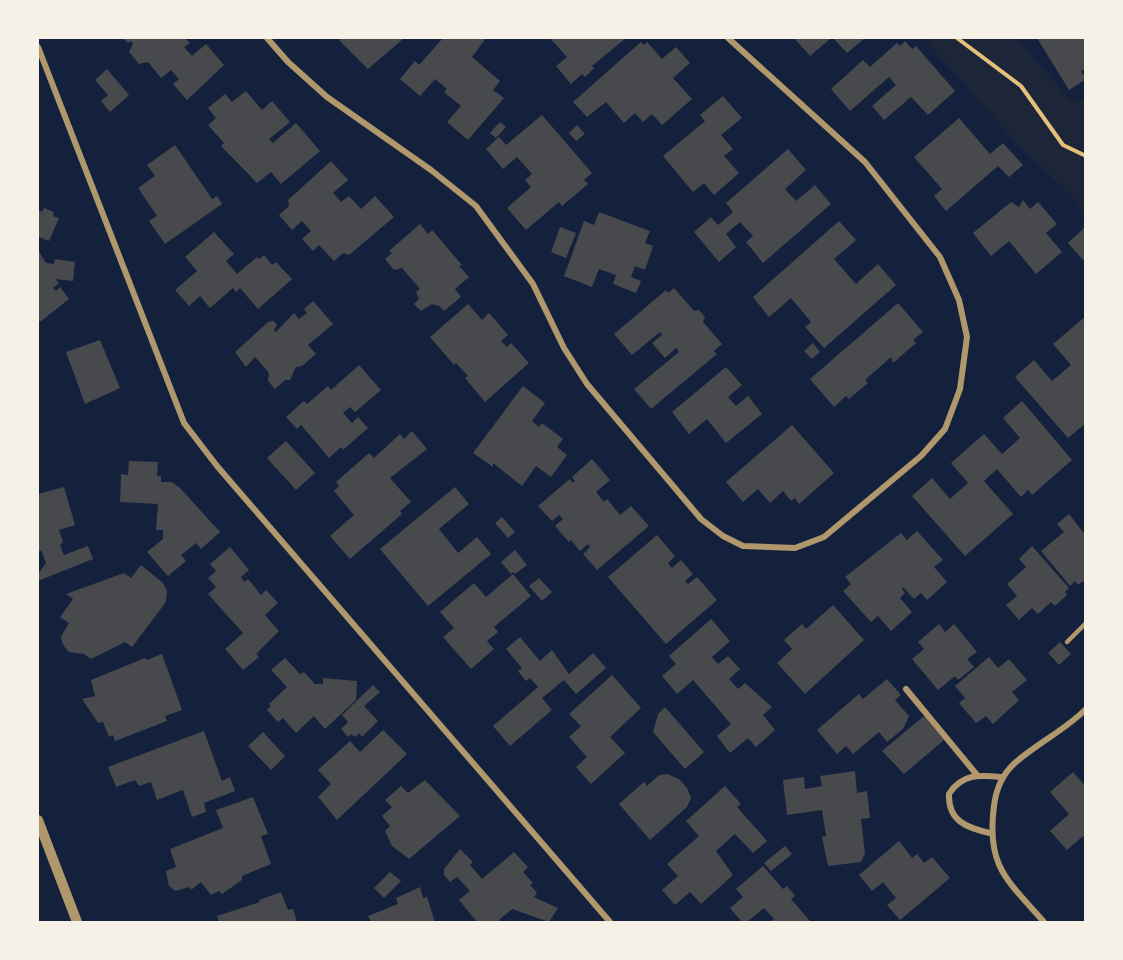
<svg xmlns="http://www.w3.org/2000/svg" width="1123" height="960" font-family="Manrope,sans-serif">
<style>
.green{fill:#1d2539}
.building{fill:#48494c}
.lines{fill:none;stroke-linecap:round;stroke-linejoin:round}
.path{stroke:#e5c07b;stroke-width:4}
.service{stroke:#b1986c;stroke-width:4.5}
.minor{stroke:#b1986c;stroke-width:6}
.tertiary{stroke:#b1986c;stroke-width:10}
</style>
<rect width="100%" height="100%" fill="#14213d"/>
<path class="green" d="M923 38H1016L1072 102 1085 99V213L1075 199 1022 149Z"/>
<path class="building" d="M123 38H185L190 43 184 47 192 56 206 44 224 65 187 100 173 84 179 79 171 70 161 78 148 62 139 64 129 52 133 44 131 41 128 43Z
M342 38H402L403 39 368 69 339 40Z
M443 38H486L472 57 500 81 493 90 504 98 468 140 447 122 461 106 444 92 447 89 435 79 420 96 400 79 415 61 419 65Z
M550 38H626L592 66 594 68 585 77 582 74 571 84 556 66 567 57Z
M794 38H831L810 56Z
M833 38H865L847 53Z
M1037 38H1086V68L1081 71 1086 79 1069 90Z
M905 41 912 49 916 46 955 91 928 115 911 97 884 120 872 106 896 85 889 77 850 111 831 89 863 60 870 67 897 43 900 46Z
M641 42 644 45 647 42 662 59 676 47 690 63 673 78 692 99 662 125 652 114 643 122 635 113 624 123 606 102 587 117 573 102Z
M107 69 129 95 110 112 101 101 108 95 95 80Z
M246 91 262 110 272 101 290 122 269 139 273 143 296 123 320 151 281 184 271 172 257 183 221 146 224 143 208 125 216 118 208 108 225 94 232 102Z
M723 96 742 118 721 135 733 149 724 156 739 173 714 195 704 183 693 192 663 156 705 121 700 115Z
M542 115 592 173 584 180 588 184 562 206 559 202 526 230 507 208 531 187 525 180 532 174 517 157 503 169 486 149 499 137 506 145Z
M959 118 990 154 1003 143 1023 165 1009 177 998 166 946 211 934 196 942 189 914 157Z
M500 122 506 127 496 138 490 133Z
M577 125 585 134 576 141 569 133Z
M175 145 212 199 217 196 222 204 165 244 149 221 157 216 138 188 155 176 147 165Z
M788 149 806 170 785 189 796 201 815 185 831 204 763 263 746 242 753 236 740 222 726 234 736 247 719 262 694 232 711 217 718 225 733 212 726 203Z
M331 161 348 180 333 193 341 202 349 196 361 209 375 196 394 217 349 255 343 253 334 261 319 245 313 251 302 239 311 231 302 221 292 230 279 215 289 206 288 200Z
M1023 200 1030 209 1038 202 1057 224 1046 233 1062 252 1036 274 1009 241 991 256 973 233 1011 202 1019 207Z
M44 208 54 212 53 216 59 218 49 241 39 237 38 242V210L42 212Z
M599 212 650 231 645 243 653 246 645 270 635 266 631 277 641 281 636 293 613 284 616 275 599 269 592 287 564 276 584 221 594 225Z
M839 221 856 240 834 259 856 284 878 264 896 285 824 348 805 327 811 322 791 298 769 317 753 297Z
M420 224 428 234 432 230 462 265 459 266 469 277 455 289 461 297 444 311 439 306 432 304 421 311 414 304 419 299 416 292 420 289 402 268 394 270 385 259 392 253 389 251Z
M560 227 576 233 566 258 551 252Z
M1084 228 1086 258 1083 260 1068 243Z
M214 232 234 254 226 261 237 274 257 257 259 259 264 255 272 265 276 262 292 279 258 309 240 288 236 292 233 288 210 308 200 296 189 306 175 290 197 271 185 257Z
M38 250 46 263 54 264 55 259 75 262 73 281 55 279 59 283 53 288 56 291 60 287 69 299 40 322 38 318Z
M674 288 694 311 699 310 705 317 703 322 722 344 714 351 717 354 651 409 634 389 679 352 676 348 665 358 652 343 662 335 660 332 632 355 614 334 666 290 668 293Z
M313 301 333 324 308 345 316 354 302 366 296 367 290 380H285L275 389 268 381 269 373 255 357 246 367 235 352 268 322 274 321 277 325 274 330 276 332 294 313 299 319 307 313 304 309Z
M898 303 923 332 913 340 916 343 893 363 891 357 865 380 868 383 849 399 846 396 834 407 810 379Z
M468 304 482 320 489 313 508 335 501 341 507 347 511 343 529 363 485 402 465 378 468 376 456 363 454 365 430 337Z
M1086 316V423L1068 438 1015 377 1034 360 1052 381 1071 365 1053 344Z
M100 340 120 388 85 404 66 352Z
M813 343 820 352 812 359 804 351Z
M359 365 381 390 355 412 350 407 343 413 352 423 358 417 368 428 343 450 341 447 329 458 301 425 297 429 286 417 304 401 307 404 328 386 331 390Z
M726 367 742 385 728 397 736 406 748 396 762 414 726 443 707 419 689 434 672 412Z
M523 386 545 403 532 421 539 427 542 423 563 439 557 447 567 455 551 477 536 466 522 486 493 463V467L473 453Z
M1022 401 1072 460 1032 495 1028 490 1021 497 997 469 984 481 1013 514 965 556 912 496 932 478 950 499 968 483 951 463 984 434 1002 454 1020 438 1003 418Z
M792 425 834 473 799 504 795 498 791 501 783 491 770 503 758 489 743 502 726 482Z
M412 431 427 449 390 478 411 502 400 511 402 514 350 559 330 536 354 515 334 491 339 486 336 482 369 453 374 458 400 434 404 439Z
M286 441 315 473 296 490 267 458Z
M592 459 610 480 596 492 604 502 607 499 620 515 631 506 649 526 597 570 583 554 590 547 588 544 580 551 571 540 569 542 555 526 563 519 559 515 552 521 538 506 570 479 573 483 575 481 572 477Z
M129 461 158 462 157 476H161V482H172L180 488 220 532 201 549 196 543 181 555 186 561 168 576 147 552 163 539V530H156L158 504 120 502 121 474 128 475Z
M64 487 75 525 59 530 63 542 60 545 64 555 88 546 93 559 38 581V574L46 563 41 550 38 552V494Z
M455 487 469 504 439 529 458 553 477 537 491 554 428 606 380 549Z
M1069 514 1086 536V579L1078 585 1075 581 1070 586 1041 551 1064 532 1057 524Z
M502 517 515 532 508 538 495 523Z
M917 531 943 560 934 567 947 582 927 600 921 593 914 599 903 587 902 589 905 593 900 598 912 612 891 631 878 616 871 622 843 591 851 584 845 577 901 533 907 540Z
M657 535 675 556 668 563 672 568 681 560 693 574 685 581 688 584 697 577 717 600 666 644 608 577Z
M1032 546 1069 588 1065 592 1067 595 1055 606 1051 602 1038 614 1032 608 1019 620 1006 605 1017 596 1007 584 1026 567 1019 559Z
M230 547 249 570 241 577 244 582 248 579 261 595 266 590 278 603 265 615 279 631 256 654 259 657 243 670 225 649 243 633 208 594 216 587 208 578 216 571 210 564Z
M515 550 527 565 515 574 513 572 511 574 501 562Z
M141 565 163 583 167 591 166 602 132 647 125 642 91 659 84 654 69 652 63 645 61 637 69 623 60 617 73 599 66 594 124 573 131 578Z
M513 574 531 596 494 627 498 632 487 641 494 649 471 669 443 637 454 628 440 612 474 583 486 597Z
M539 578 552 592 542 601 529 586Z
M833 605 864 640 805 694 777 663 792 649 784 640 802 624 806 629Z
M711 619 730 641 712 657 718 664 728 656 740 669 729 679 738 689 745 683 772 707 763 715 775 730 756 747 748 738 730 753 717 736 731 724 693 680 677 694 662 676 676 664 669 656Z
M939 624 945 632 954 624 977 652 967 659 974 667 958 680 955 676 938 690 912 659 924 649 918 642Z
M520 637 540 661 552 650 569 674 593 653 606 668 576 694 564 680 542 698 552 710 510 746 493 726 538 687 530 678 526 681 518 671 522 668 506 649Z
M1060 642 1071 654 1059 665 1048 653Z
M162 654 182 710 165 716 167 721 115 741 113 735 109 737 103 722 98 723 82 699 95 696 91 680 145 658 147 660Z
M989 657 998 668 1009 659 1027 680 1012 692 1019 700 993 724 986 716 976 723 959 703 965 698 955 686Z
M285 658 300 674 304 672 315 684H323V678L357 681 356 700 325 729 314 716 296 733 283 718 278 722 267 710 271 706 269 704 287 687 271 670Z
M612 675 641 708 610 737 625 753 591 784 576 767 587 757 569 737 581 726 569 714Z
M887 679 901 695 895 700 909 716 903 729 887 742 879 732 853 754 846 746 837 754 817 730 859 694 863 699Z
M373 685 380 692 364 706 378 721 362 737 359 733 355 737 351 734 348 737 341 729 348 722 342 715Z
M665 707 704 752 685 769 653 732 658 714Z
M924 716 944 740 904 774 882 751Z
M383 730 407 754 337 820 318 797 331 784 318 770 350 741 360 752Z
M204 731 222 781 230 777 235 791 204 803 206 812 192 817 183 790 157 800 151 782 139 786 135 780 116 787 108 767Z
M263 732 285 756 271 770 248 746Z
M855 771 857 793 867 791 870 818 861 819 865 854 861 862 828 866 822 837 826 836 822 810 787 815 783 780 804 777 805 789 822 786 820 776Z
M1073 772 1086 787V839L1083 836 1067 850 1050 831 1069 814 1050 792Z
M668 774 680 780 687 788 691 798 687 807 650 840 619 804 644 782 647 786 659 775Z
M425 780 460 816 409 859 392 846 385 831 390 826 382 816 392 807 385 800 401 786 408 793Z
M725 786 741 804 737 807 767 841 753 853 735 834 716 851 733 875 701 904 690 892 675 905 662 890 678 876 667 864 699 836 686 821Z
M253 797 268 834 261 836 271 864 242 876V880L222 894 219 891 211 895 201 882 191 890 190 887 175 891 169 886 166 871 176 867 170 849 223 828 216 810Z
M899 841 912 858 917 854 924 863 932 857 950 878 900 920 887 905 896 898 883 882 872 891 859 875Z
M785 846 792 854 771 871 764 863Z
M460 849 473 862 470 865 482 879 514 852 528 867 523 872 533 883 530 885 537 893 534 897 558 908 549 922 512 909 499 920 501 922H477L459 900 470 891 457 877 450 882 444 875V869Z
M763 866 783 889 787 886 795 896 791 899 810 921 807 922H770L774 919 764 908 747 922H742L730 908 743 897 736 889Z
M390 872 401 881 384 898 374 888Z
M420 887 423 898 427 897 435 922H371L368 916 398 904 396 898Z
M281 892 288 910 293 909 297 922H219L217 916 260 902 259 900Z"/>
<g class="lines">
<path class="path" d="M957 38 1021 86 1063 145 1086 156"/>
<path class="service" d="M1067 642 1086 623"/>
<path class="minor" d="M267 38 288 62 327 97 431 170 476 206 533 284 564 348 587 384 701 519 723 536 743 546 795 548 824 537 921 456 945 429 960 389 967 337 959 300 940 257 865 162 728 38
M38 47 184 423 217 466 610 922
M906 689 977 775
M990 833C967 828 948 821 949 794 962 773 980 775 1002 777
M1044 922C1007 880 986 866 994 806 996 789 1002 774 1016 762 1038 743 1065 730 1086 709"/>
<path class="tertiary" d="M38 820 77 922"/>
</g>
<rect width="1123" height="960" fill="none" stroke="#f6f1e7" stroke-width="78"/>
</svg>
